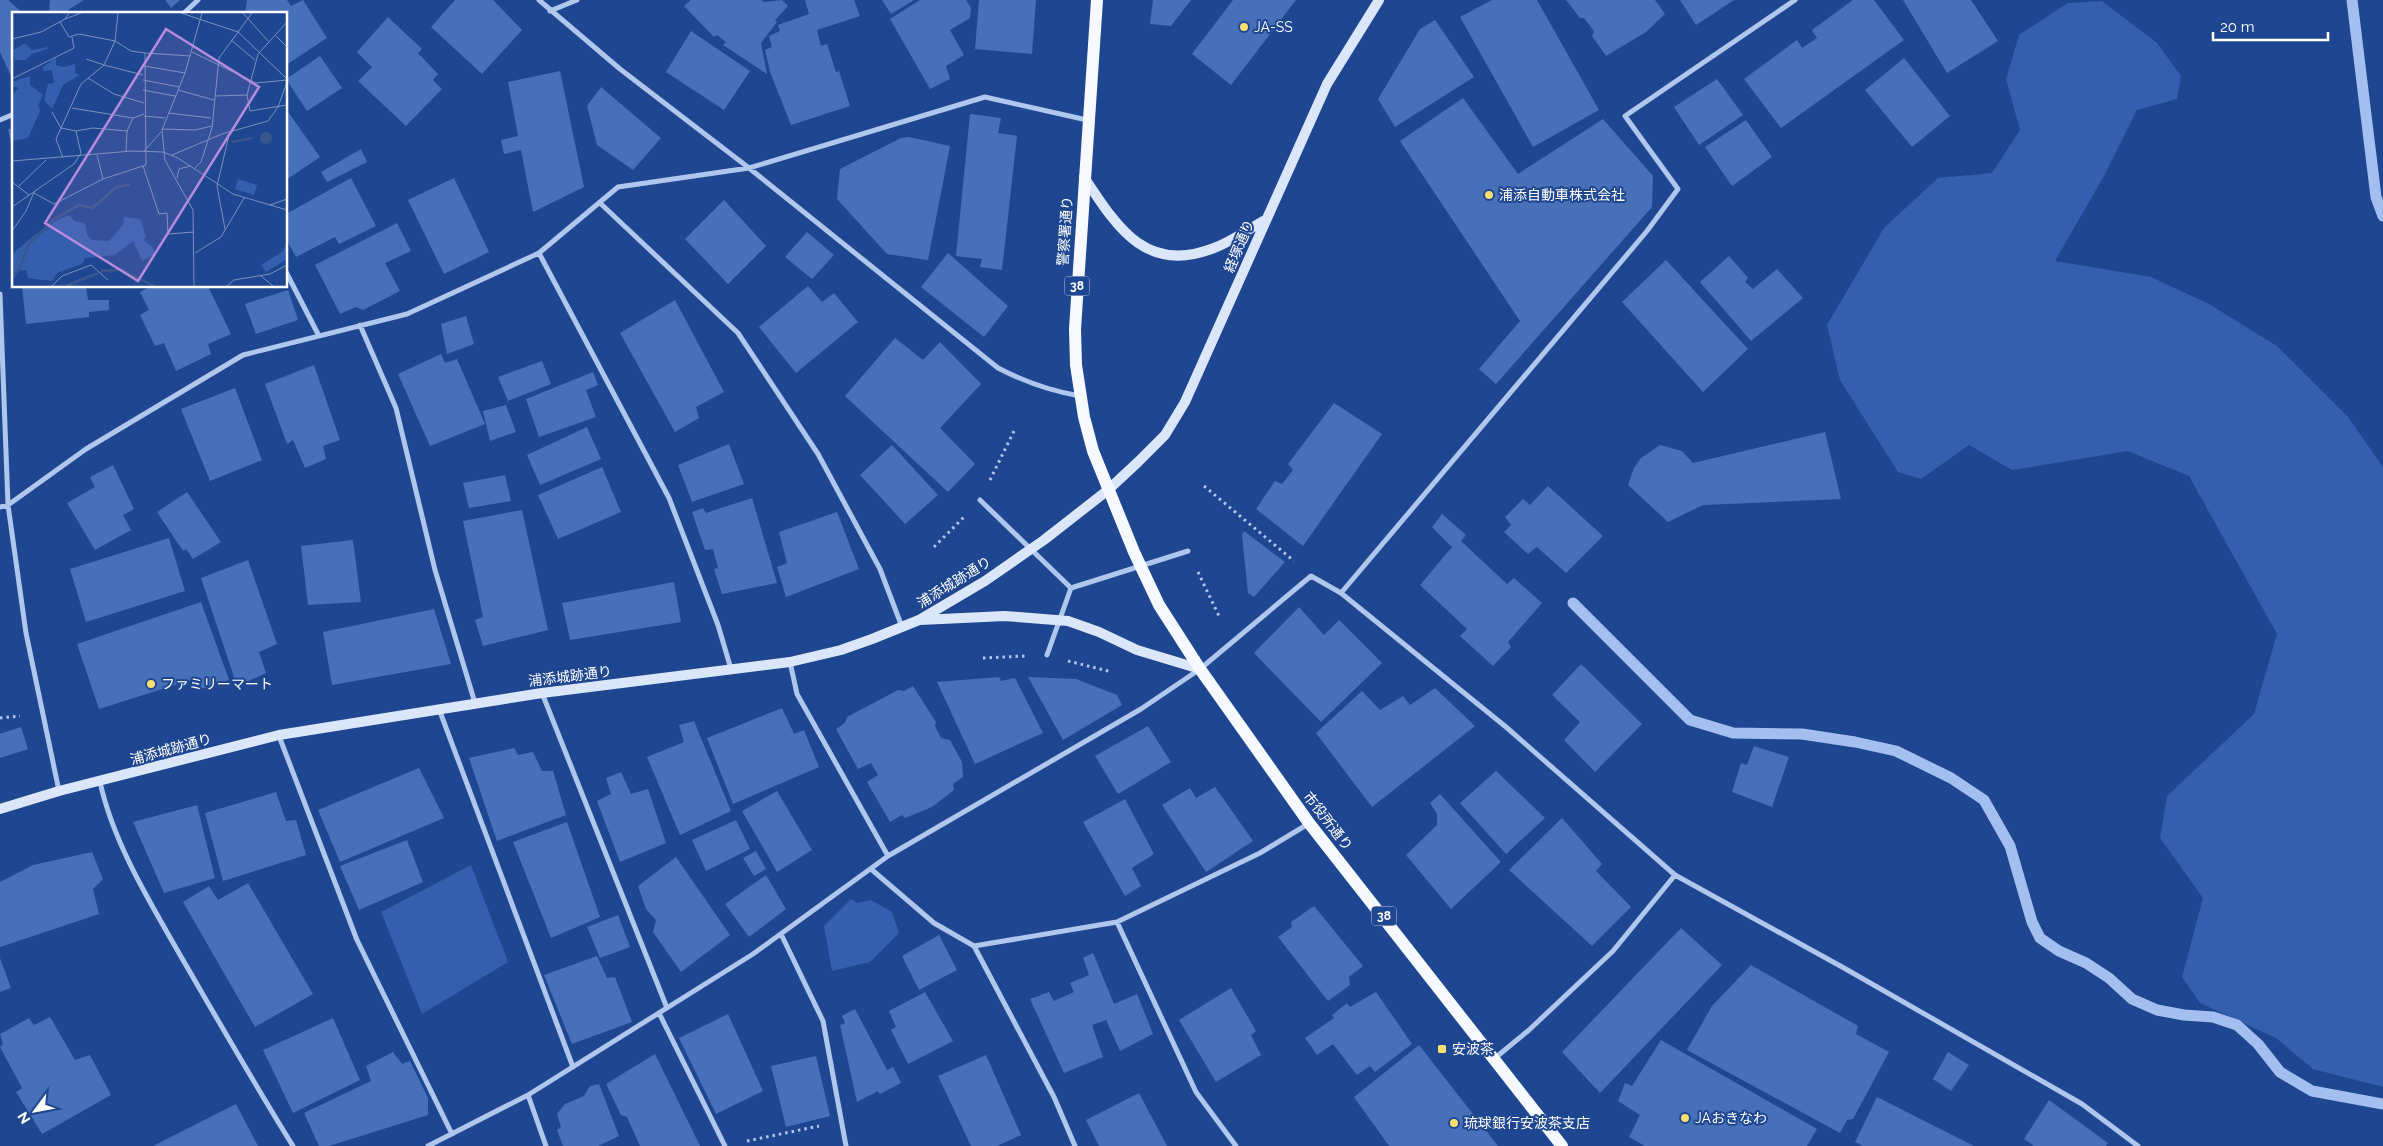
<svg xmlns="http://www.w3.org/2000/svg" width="2383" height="1146" font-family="Raleway,'Noto Sans JP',sans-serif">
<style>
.green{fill:#335fae}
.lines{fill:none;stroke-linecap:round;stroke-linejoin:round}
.stream{stroke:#a3bfef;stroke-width:11}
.building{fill:#4870b8}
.path{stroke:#afc6ed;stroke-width:3;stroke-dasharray:2.5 4;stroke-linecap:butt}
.street{stroke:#afc6ed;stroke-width:5}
.secondary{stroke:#dce6fa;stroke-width:10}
.primary{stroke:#f6f9ff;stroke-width:12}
.poi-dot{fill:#fbdf6f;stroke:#1f4791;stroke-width:2}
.labels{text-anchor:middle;stroke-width:4;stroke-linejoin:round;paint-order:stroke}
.shield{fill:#1f4791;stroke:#bcc8de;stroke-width:1}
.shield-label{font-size:12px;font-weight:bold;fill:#fff}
.poi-label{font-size:14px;fill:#fff;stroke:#1f4791;text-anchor:start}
.street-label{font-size:14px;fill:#fff;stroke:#1f4791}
.inset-river{fill:none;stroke:#3a568c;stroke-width:2.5}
.inset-road{fill:none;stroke:#7991bd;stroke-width:1}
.view{fill:#b68bdc;fill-opacity:0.15;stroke:#b68bdc;stroke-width:2.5}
.inset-edge{fill:none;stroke:#fff;stroke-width:2.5}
</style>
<rect width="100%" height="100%" fill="#1f4791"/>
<path class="green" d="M2102 1 2157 43 2181 76 2177 99 2137 110 2104 176 2055 261 2151 277 2209 304 2277 346 2348 417 2383 467V1087L2313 1069 2276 1038 2200 1003 2182 977 2203 898 2160 838 2167 796 2254 714 2277 634 2189 476 2128 451 2012 470 1969 445 1921 479 1898 472 1840 380 1827 325 1884 228 1938 178 1992 173 2020 130 2006 79 2019 35 2068 3Z
M471 865 508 962 422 1014 381 912Z
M851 899 857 903 871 900 892 912 899 933 870 962 832 971 824 926Z"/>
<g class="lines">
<path class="stream" d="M2352 0 2376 197 2383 216
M1573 603 1690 720 1733 733 1802 734 1855 742 1896 751 1951 778 1984 800 2010 846 2032 922 2040 938 2059 951 2086 963 2109 978 2132 999 2157 1010 2184 1015 2213 1017 2237 1025 2258 1044 2280 1072 2312 1091 2383 1104"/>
</g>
<path class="building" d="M0 0H8L24 14H14V83L0 52Z
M50 0H84L68 10 70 14H49Z
M165 0H180L171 8Z
M247 0H287L291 6 303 0 327 38 286 65V14H245Z
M455 0H493L522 30 482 74 431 27Z
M691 0H762L764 2 782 0 788 6 775 20 777 22 761 43 767 74 723 45 726 42 717 35 714 37 684 6Z
M805 0H854L860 16 817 30 821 46 827 44 836 72 839 71 850 106 791 125 770 72 765 50 772 47 769 36 780 31 778 25 809 14Z
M882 0H914L891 14Z
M920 0H966L971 8 970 18 950 30 964 55 946 66 950 79 930 89 890 19Z
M979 0H1036L1032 54 975 49Z
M1153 0H1191L1171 26 1150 24Z
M1233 0H1296L1231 85 1192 54Z
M1492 0H1537L1599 110 1533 147 1460 17Z
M1566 0H1655L1665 14 1646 32 1606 56 1592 36 1594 31 1584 18H1580Z
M1680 0H1734L1696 25Z
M1853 0H1874L1904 40 1781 128 1744 79 1797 40 1802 48 1817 38 1812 30Z
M1903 0H1971L1998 41 1947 73Z
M388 17 422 49 418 53 438 74 433 80 442 89 406 126 358 81 372 67 357 52Z
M1435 20 1474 77 1395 127 1378 99 1420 29Z
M691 31 750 71 724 110 666 72Z
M320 56 342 88 307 111 286 79Z
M1904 58 1950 116 1912 147 1865 90Z
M560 71 584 187 533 212 521 150 504 154 501 140 518 136 508 82Z
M1717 79 1743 115 1699 145 1674 107Z
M601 87 661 138 633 170 597 145 587 106Z
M1463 98 1518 174 1603 119 1653 176 1652 207 1496 384 1479 369 1520 321 1400 141Z
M286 109 320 157 286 180Z
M970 114 1001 118 998 133 1017 136 1002 270 980 267 982 259 956 256Z
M1746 120 1772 157 1732 186 1705 147Z
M8 129H14V144L11 145Z
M909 137 950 146 928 260 887 254 837 199 840 169 901 138Z
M361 149 367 162 327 182 321 172Z
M351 178 376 226 339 244 335 237 296 257 286 239V214Z
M454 178 489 252 444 274 408 200Z
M724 200 766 246 728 284 685 239Z
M397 223 411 251 385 263 400 291 363 310 356 307 340 314 315 265Z
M807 232 834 255 812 279 785 257Z
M948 253 1008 306 984 337 921 287Z
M1729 256 1748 278 1745 282 1753 289 1777 269 1803 298 1751 341 1700 282Z
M1666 260 1748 349 1703 392 1622 302Z
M22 286H86L88 300H109V310L89 312V317L26 324Z
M152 286H208L231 334 208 344 211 354 176 371 164 343 155 346 140 315 149 310 140 292Z
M808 286 822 302 834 293 858 322 796 373 759 327Z
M288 290 298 320 256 334 245 304Z
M675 300 724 392 696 407 699 418 675 432 620 333Z
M466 316 474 344 447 354 441 324Z
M895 338 923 360 940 342 981 384 940 428 975 464 948 492 845 396Z
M441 354 445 363 457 359 485 424 430 446 398 374Z
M542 361 551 384 508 401 498 377Z
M314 365 340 440 323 446 326 459 305 468 293 440 287 444 265 384Z
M593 372 598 385 586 390 596 417 539 437 526 399Z
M235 388 262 460 210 481 181 409Z
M1334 403 1382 434 1303 546 1256 509 1275 481 1282 484 1293 470 1288 464Z
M506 405 516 432 490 441 483 411Z
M587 427 601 459 540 485 527 455Z
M1825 432 1841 499 1703 505 1668 522 1628 485 1634 468 1641 458 1660 445 1682 451 1693 463Z
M729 444 744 484 692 502 678 465Z
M892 445 938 495 905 524 860 475Z
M113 465 134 509 123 515 131 530 95 550 67 503 95 487 90 477Z
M602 467 621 512 558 539 538 495Z
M505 475 511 501 469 508 463 483Z
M1548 486 1603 536 1566 573 1537 547 1528 554 1504 532 1511 525 1505 517 1523 499 1530 505Z
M187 492 221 542 193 559 186 549 183 551 157 512Z
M752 498 777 583 722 594 714 569 718 568 713 549 705 550 692 512 703 508 706 513Z
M522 510 548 630 483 646 475 620 483 617 463 521Z
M837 512 859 569 786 597 777 567 787 563 779 532Z
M1442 514 1466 535 1461 541 1507 584 1514 578 1542 603 1508 642 1511 647 1493 666 1460 636 1467 629 1420 585 1452 547 1432 527Z
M1244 531 1285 562 1254 597 1248 593 1242 535Z
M169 538 185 591 86 622 70 569Z
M353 540 361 602 308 605 301 546Z
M248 560 277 644 259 652 266 673 237 686 201 578Z
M674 582 681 622 570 640 562 603Z
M201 602 229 680 198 690 194 679 99 709 77 644Z
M1299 607 1324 635 1339 620 1382 663 1321 722 1254 653Z
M434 609 451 664 332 685 323 632Z
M1581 664 1642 724 1595 772 1564 740 1580 722 1552 695Z
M999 677 1001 681 1015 678 1043 733 975 764 937 682Z
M1028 677 1076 679 1117 695 1122 705 1063 740Z
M913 686 936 722 935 726 941 738 950 740 962 762 963 777 953 784 954 790 932 807 905 818 902 815 890 822 867 782 878 775 871 763 858 769 836 729 845 723 847 717 898 690 904 691Z
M1435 688 1475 726 1372 807 1316 733 1362 691 1380 710 1403 696 1410 705Z
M782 708 794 734 804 730 819 767 733 804 707 738Z
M694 721 731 811 680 835 647 757 684 742 679 725Z
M1148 726 1171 762 1118 794 1095 756Z
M21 727 28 749 0 758V734Z
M1754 746 1789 757 1772 807 1732 792 1741 763 1747 765Z
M514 748 518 755 533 752 542 771H553L566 815 497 841 469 758Z
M419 768 444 818 340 862 318 810Z
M1496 771 1545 818 1506 854 1460 803Z
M621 772 631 794 648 789 666 843 620 862 597 801 611 794 606 778Z
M1215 787 1253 841 1206 872 1162 805 1190 788 1196 798Z
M777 791 812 850 777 872 742 811Z
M276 792 286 821 296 820 306 855 223 881 205 813Z
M1440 794 1501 862 1451 909 1406 855 1437 825V814L1430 803Z
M1125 799 1154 854 1132 868 1141 886 1125 896 1083 822Z
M197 805 215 878 164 893 133 822Z
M1562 818 1602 864 1596 871 1631 907 1592 946 1509 870Z
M736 820 750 849 706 871 692 840Z
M567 822 600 917 551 938 513 842Z
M407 840 423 882 359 910 340 866Z
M756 851 766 869 754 876 743 858Z
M92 852 103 879 93 889 99 914 0 947V882L33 865Z
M676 857 730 935 681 972 653 932 656 920 646 909 638 886Z
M766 875 786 909 749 937 725 904Z
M248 883 313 994 255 1027 183 902 209 886 218 900Z
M1314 906 1363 966 1349 977 1350 985 1328 1001 1278 937 1292 927 1291 922Z
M618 915 630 947 600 958 587 927Z
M1681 928 1722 965 1600 1093 1562 1052Z
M939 935 957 970 919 990 902 956Z
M1093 953 1114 1004 1137 994 1153 1034 1120 1051 1106 1020 1092 1025 1103 1057 1064 1073 1030 999 1049 992 1054 1001 1074 992 1070 983 1089 975 1083 958Z
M597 956 607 978 615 977 632 1022 572 1044 544 975Z
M0 958 11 988 0 992Z
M1751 965 1858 1026 1856 1034 1889 1052 1853 1119 1847 1120 1840 1133 1687 1050 1712 1006Z
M1231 988 1256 1031 1251 1035 1261 1055 1216 1082 1179 1020Z
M925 992 953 1041 908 1064 891 1030 896 1027 889 1011Z
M1376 992 1412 1044 1375 1072 1370 1066 1357 1075 1333 1044 1317 1055 1305 1038 1334 1018 1332 1015 1347 1003 1350 1007Z
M855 1009 887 1070 893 1067 901 1083 880 1094 878 1091 857 1102 840 1025 845 1023 842 1016Z
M728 1014 763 1091 716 1114 679 1038Z
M50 1017 75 1060 90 1055 111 1095 42 1134 16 1092 22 1088 0 1047 3 1044 0 1034 29 1018 34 1025Z
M333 1018 360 1080 293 1113 263 1050Z
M1661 1040 1817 1129 1807 1146H1645L1629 1137 1640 1115 1618 1101 1625 1083 1632 1086Z
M1419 1045 1498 1146H1389L1354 1097Z
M393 1052 402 1064 410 1061 428 1098V1115L329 1146H319L304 1113 371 1081 366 1066Z
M1948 1052 1969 1065 1951 1091 1933 1079Z
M655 1054 700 1146H640L627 1117 621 1115 606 1084Z
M986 1055 1021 1135 997 1146H971L938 1076Z
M816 1056 830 1116 786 1127 771 1066Z
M599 1084 619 1136 598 1146H563L557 1130 561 1127 557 1114 565 1104 584 1096 590 1086Z
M1139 1093 1167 1146H1099L1086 1120Z
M1877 1097 1974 1146H1863L1855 1142Z
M2049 1100 2108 1143 2106 1146H2034L2024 1139Z
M236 1104 258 1146H153Z"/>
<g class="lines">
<path class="path" d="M990 480 1014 431
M1204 486 1294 561
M934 547 964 517
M1198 572 1219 616
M983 658 1025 656
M1068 661 1112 672
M0 718 20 716
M747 1141 819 1126"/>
<path class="street" d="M539 0 620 69 749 168 998 368C1025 382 1051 391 1080 396
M550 11 577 0
M183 14 198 0
M0 120 14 114
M600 203 738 333 818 454 880 569 902 627
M539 253 669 498 718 625 731 669
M286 272 319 336
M0 294 8 505 26 633 59 791
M360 325 396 408 435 570 475 703
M980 500 1071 588 1047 655
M0 507 8 505 86 449 243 355 407 314 539 253 618 187 749 168 985 97 1087 120
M1071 588 1188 551
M1341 593 1506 727 1675 875 1844 968 2082 1104 2138 1146
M790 662 797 694 888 856
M542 693 667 1008
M439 709 573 1067
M279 736 357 940 452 1134
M100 782C114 845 151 904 183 960 219 1022 255 1085 293 1146
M871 869 934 923 974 946 1117 922 1196 1092 1236 1146
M1117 922 1260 853 1308 824
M781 934 823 1021 846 1146
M974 946 1054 1097 1075 1146
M659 1013 725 1146
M1495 1058 1529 1030 1613 951 1675 875
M528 1095 546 1146
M428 1146 528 1095 753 954 888 856 1141 709 1200 669 1311 576 1341 593 1647 231 1678 189 1625 116 1795 0"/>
<path class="secondary" d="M1084 177C1117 227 1146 275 1214 248 1232 241 1249 229 1265 220
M920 620 1005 616 1068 621 1099 632 1137 650 1200 669
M0 809 59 791 279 735 542 693 790 662 841 650 872 639 919 620 985 581 1044 540 1108 490 1138 462 1165 435 1185 402 1327 84 1379 0"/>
<path class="primary" d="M1097 0 1075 329 1076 365 1084 417 1093 451 1134 552 1159 605 1200 669 1309 823 1562 1146"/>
</g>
<g class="poi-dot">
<circle cx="1244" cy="27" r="5"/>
<circle cx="1489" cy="195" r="5"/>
<circle cx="151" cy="684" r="5"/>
<rect x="1437" y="1044" width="10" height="10" rx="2.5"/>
<circle cx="1685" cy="1118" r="5"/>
<circle cx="1454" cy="1123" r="5"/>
</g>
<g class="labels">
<g class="shield">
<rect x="1064.5" y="276.5" width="25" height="19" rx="4"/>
<rect x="1371.5" y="906.5" width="25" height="19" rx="4"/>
</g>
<g class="shield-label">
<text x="1077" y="290">38</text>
<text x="1384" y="920">38</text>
</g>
<g class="poi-label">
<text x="1254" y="32">JA-SS</text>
<text x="1499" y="200">浦添自動車株式会社</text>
<text x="161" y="689">ファミリーマート</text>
<text x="1452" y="1054">安波茶</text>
<text x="1695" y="1123">JAおきなわ</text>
<text x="1464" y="1128">琉球銀行安波茶支店</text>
</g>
<g class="street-label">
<text transform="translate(1065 231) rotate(-86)" y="5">警察署通り</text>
<text transform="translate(1239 246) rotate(-67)" y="5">経塚通り</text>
<text transform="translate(954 582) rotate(-32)" y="5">浦添城跡通り</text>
<text transform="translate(570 676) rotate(-7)" y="5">浦添城跡通り</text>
<text transform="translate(171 749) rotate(-15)" y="5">浦添城跡通り</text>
<text transform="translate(1328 821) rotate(52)" y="5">市役所通り</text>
</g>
</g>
<g transform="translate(12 12)">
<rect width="275" height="275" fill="#1f4791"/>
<path d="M13 31 20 38 35 35 36 37 20 42 14 48H3L0 39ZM44 45V53L51 55 63 52V61L68 63 51 73 40 97 32 88 36 72 42 71 40 58 32 59 30 56ZM18 64V73L31 83 26 94 28 99 16 126 1 129 0 82 7 76 1 74 0 70ZM226 167 245 173 242 183 223 177ZM57 203 62 209 73 211 75 222 80 228 97 229 111 213 112 205 128 207 134 224 132 228 142 237V243L130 249 121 229 103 243 73 246 70 252 45 261 40 269 16 266 14 258 6 259 0 270V242L24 222H29L43 209ZM275 228V247L254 260 249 253 271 239Z" fill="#335fae"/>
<path d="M248 126a6 6 0 1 1 12 0a6 6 0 1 1-12 0Z" fill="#3a568c"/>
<path class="inset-river" d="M220 130 240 126M89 259 110 258 142 274M0 263 7 258 17 232 41 208 67 193 81 196 103 176 118 172M54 274 86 261"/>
<path class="inset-road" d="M169 1 226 20 275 67M231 1 256 29M53 7 69 1M48 10 57 25 67 22 103 29 119 39 133 41M275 10 246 42 235 83 238 99 275 93M264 24 275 35M0 27 29 20 53 7 57 1M219 28 243 48M180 40 244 71 275 68M179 44 133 41 134 153 131 154 147 202 155 201 156 222 182 220M74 47 92 53 103 29 106 1M132 54 173 61M131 63 92 53 69 72 49 116 64 119 81 116 115 119 121 106 132 102M76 66 102 82 132 91M0 67 62 36 60 25M131 68 167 75M131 78 163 84M166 78 202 88M204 84 235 83M60 96 121 106M40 100 49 116 44 127 51 146M156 101 199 106M132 104 153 106M150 117 183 118 200 114M132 139 149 120M114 140 115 119M85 143 91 167M160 143 210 122 256 109 266 95 275 70M0 149 120 139 151 140 166 146 221 182 275 198M182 157 189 150 200 116 207 46 240 1M165 166 167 157 178 154M0 170 17 183M7 174 34 148M22 181 42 192 91 167 131 154M258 193 275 187M0 195 62 152 69 141 64 119M213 217 205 174 218 119M0 219 14 199 22 180M183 241 209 225 232 186M249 264 261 274M40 274 50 264 79 253 96 268M182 274 181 198 153 148 150 118 173 61 190 1M215 274 222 268 258 262 275 253"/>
<path class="view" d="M154 17 247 75 126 269 33 211Z"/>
<rect width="275" height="275" class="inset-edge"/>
</g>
<g transform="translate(35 1111) rotate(238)" stroke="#1f4791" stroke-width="4" paint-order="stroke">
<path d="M0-4L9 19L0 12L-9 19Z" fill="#ffffff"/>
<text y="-8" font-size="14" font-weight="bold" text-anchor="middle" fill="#ffffff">N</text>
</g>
<path d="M2213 32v8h115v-8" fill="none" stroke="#ffffff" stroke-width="2.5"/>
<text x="2220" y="32" font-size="15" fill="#ffffff" stroke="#1f4791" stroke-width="4" paint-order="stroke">20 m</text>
</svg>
